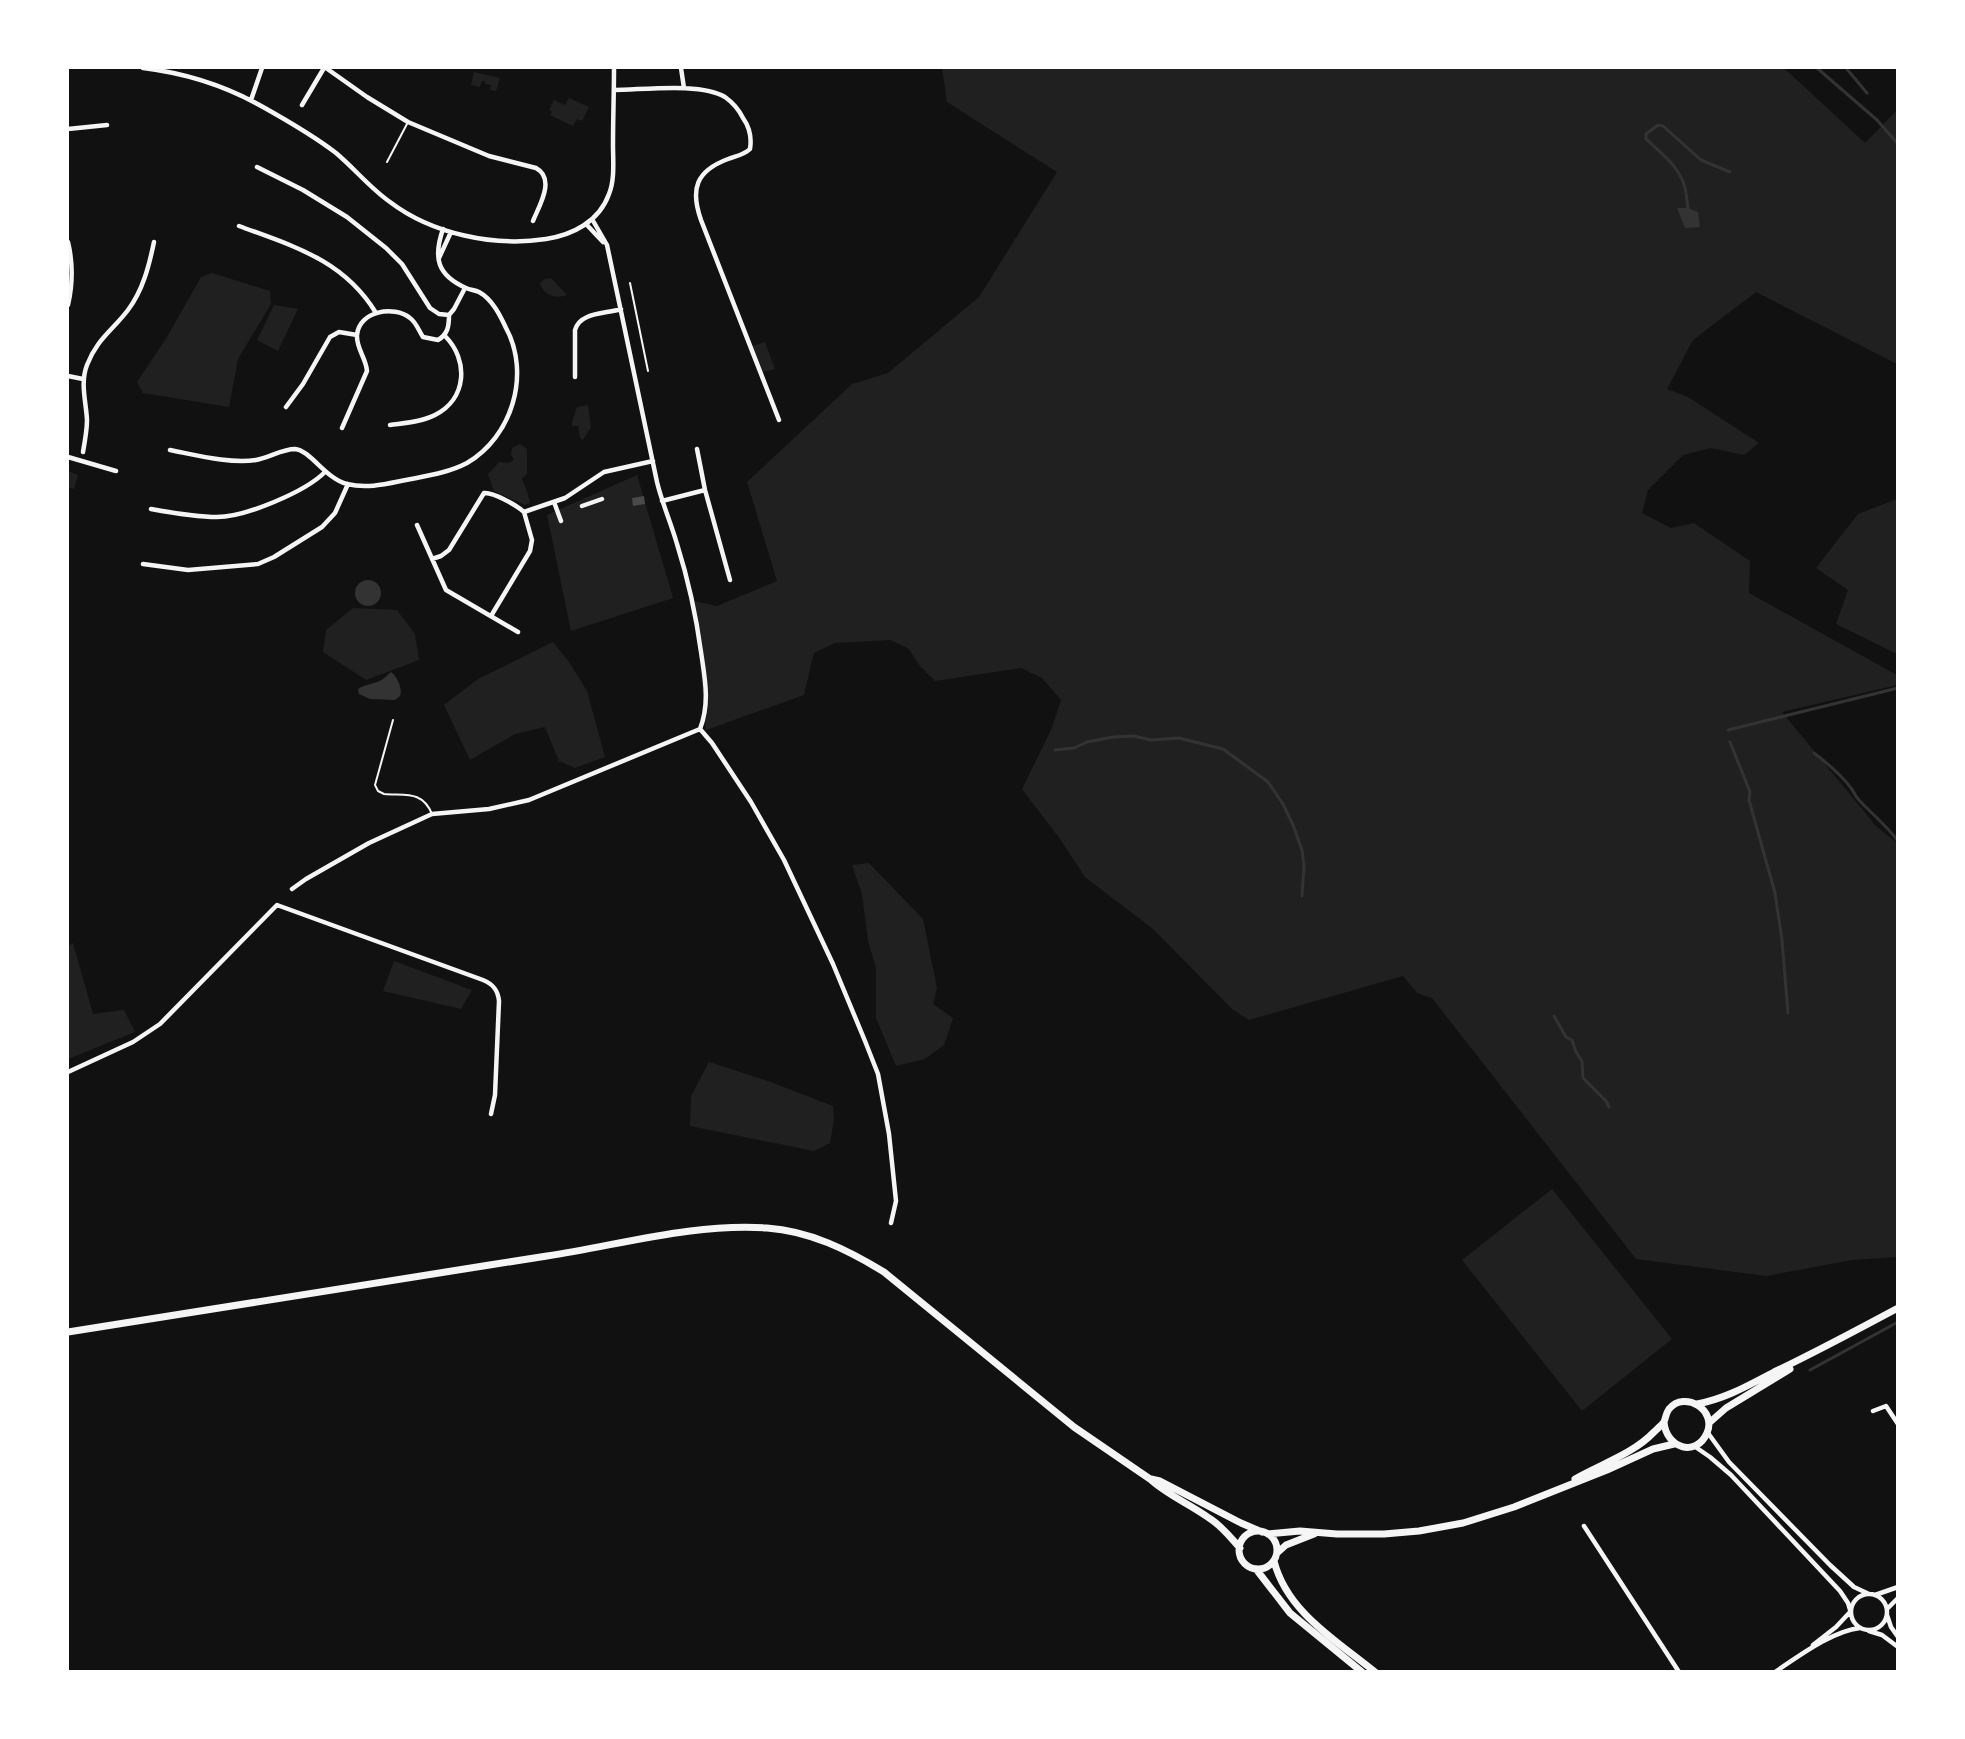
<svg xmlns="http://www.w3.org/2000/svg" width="1965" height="1739" font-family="Figtree,sans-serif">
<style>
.green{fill:#202020}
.water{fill:#333}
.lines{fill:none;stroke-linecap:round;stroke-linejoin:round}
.stream{stroke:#333;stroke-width:3}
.building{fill:#4a4a4a}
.service{stroke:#f5f5f5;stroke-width:2}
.minor{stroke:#f5f5f5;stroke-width:4.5}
.secondary{stroke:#f5f5f5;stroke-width:7}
</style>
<rect width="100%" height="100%" fill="#111"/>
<path class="green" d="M942 68H1784L1865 143 1897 110V364L1756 292 1693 340 1667 389 1688 397 1759 443 1744 455 1711 448 1683 455 1648 490 1642 513 1671 528 1694 523 1750 561 1749 593 1897 675V685L1782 712 1876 826 1897 843V1257L1852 1260 1766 1276 1636 1259 1432 998 1417 993 1403 976 1249 1020 1232 1009 1153 929 1085 877 1060 839 1022 789 1051 730 1061 700 1042 678 1021 668 935 681 920 666 908 648 890 640 835 643 814 653 804 695 706 730 694 601 717 606 777 581 747 482 852 384 888 373 979 297 1057 172 947 102Z
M474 72 500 78 496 91 490 90 491 85 485 84V81H482L480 87 471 85Z
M569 98 589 107 582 121 577 119 573 126 550 115 552 112 549 110 554 100 565 105Z
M212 273 270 291 271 304 238 359 229 407 143 393 137 382 167 337 201 277Z
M551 278 567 295C555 299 544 296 540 283L545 279Z
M274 305 298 309 278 351 257 340Z
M765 342 775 369 763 372 753 346Z
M588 405 591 427 583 440 580 438 578 426H572V423L577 407Z
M520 444 527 449V474L522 479 528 494 530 503 525 505 494 491 488 474 499 462 509 463 514 460 511 454 512 448Z
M68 471 78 475 74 489 68 487V492Z
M637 475 673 598 571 631 547 515Z
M1897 499H1898L1897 654 1836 624 1848 590 1816 568 1858 514Z
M353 608 397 610 415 634 419 660 366 680 323 652 326 630Z
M553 642 569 662 587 691 605 757 575 768 559 761 545 727 515 734 470 760 444 705 478 679Z
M869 863 923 919 937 988 933 1004 953 1018 944 1045 925 1059 896 1066 876 1018V968L868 941 862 894 852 865Z
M73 943 93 1014 124 1010 135 1032 68 1059V946Z
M394 961 472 990 461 1009 383 991Z
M709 1062 768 1081 833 1106 834 1120 830 1143 814 1151 690 1126 691 1096Z
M1552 1189 1672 1339 1582 1411 1462 1260Z"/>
<path class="water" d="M1677 208H1688L1698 212 1700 227 1685 228Z
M355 593a13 13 0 1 1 26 0a13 13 0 1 1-26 0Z
M391 672C397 676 403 689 400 696L395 700 370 699 359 694 358 689C365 684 376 684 383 679 386 677 388 674 391 672Z"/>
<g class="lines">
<path class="stream" d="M1817 68 1877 120 1898 144
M1846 68 1867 93
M1688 208C1687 202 1687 198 1686 193 1683 169 1662 154 1646 139V134L1658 125 1663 126 1701 160 1730 172
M1728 730 1898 688
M1730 742 1750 792 1749 800 1775 893 1782 940 1788 1013
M1055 750 1074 748 1087 742 1113 737 1134 736 1151 740 1179 738 1223 749 1268 782 1283 804 1293 825 1302 850 1304 866 1302 896
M1814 753C1827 763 1841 774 1851 788 1854 792 1855 796 1859 800 1872 814 1886 825 1898 841
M1554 1016 1566 1037 1572 1040 1576 1052 1582 1061 1583 1078 1606 1101 1609 1107
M1810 1370 1898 1322"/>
</g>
<path class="building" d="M644 496 645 504 633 506 632 498Z"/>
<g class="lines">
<path class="service" d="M387 162 408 122
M630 283 648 371
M393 720 375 785 378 791 384 794C405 796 422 790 432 814"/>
<path class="minor" d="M143 68C185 73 226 86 263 107 288 121 314 136 336 153 355 169 370 188 390 202 432 234 494 247 546 239 572 235 599 222 609 194 615 179 613 161 613 145 613 119 614 93 614 68
M326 68 367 97 408 122 489 156 536 168C556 179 539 206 533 221
M681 68 684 88
M614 90C642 90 701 82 725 97 732 102 739 110 743 118 750 128 752 137 750 149 744 155 736 156 728 159 696 171 690 189 701 220L779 420
M251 100 262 68
M302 105 324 68
M68 129 107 125
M257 167 303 190 347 217 386 248 402 264 430 308 439 314 449 315
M586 224 603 242
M239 226C293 246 344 260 376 313
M68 242C73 263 73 283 68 305
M439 258 451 232
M68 376 83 379
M575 377V330C580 312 605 314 621 309
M286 407 303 384 330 337 339 332 357 335
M390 425C404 423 422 422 435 415 467 399 469 360 445 336
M342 428 367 371C366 358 356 348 357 335 359 311 394 305 410 318 416 322 419 331 423 337L438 340C448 334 449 326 449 315L454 309 465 288
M697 449 705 490 730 580
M170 450C196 455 230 464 256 460 269 458 282 449 295 449 310 450 326 479 347 484 367 489 386 484 406 480 426 476 448 473 467 463 512 437 531 374 506 328 500 315 492 299 479 292 475 290 470 290 466 288 437 275 433 258 443 229
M83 452C85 441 87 430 87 420 86 401 80 383 87 365 97 339 112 331 128 310 143 290 149 266 154 242
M68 457 116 471
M662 501 705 490
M554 502 561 521
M582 506 602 499
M151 509C173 513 195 517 217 517 245 517 305 492 325 472
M524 512 565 498 604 472 653 461
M417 525 446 590 518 632
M432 559 441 556 449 550 484 493C493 492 516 505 524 512L532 540 530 551 491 616
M143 564 188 570 258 564 274 557 322 527 335 513 348 484
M700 729 712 743 751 802 784 860 833 964 865 1041 878 1074 889 1134 896 1201 891 1223
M292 889 306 879 369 843 432 814 489 809 529 800 700 729C710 703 705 679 701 652 696 615 688 579 677 544 671 523 662 503 657 482L607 245 592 219
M68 1072 133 1042 160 1024 277 905 483 980C493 984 498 990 499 1001L495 1095 491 1114
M1873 1411 1886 1406 1898 1424
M1708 1433 1729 1462 1830 1565 1854 1587 1869 1594
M1694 1446 1710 1457 1731 1475 1840 1591 1848 1603 1850 1610
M1584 1526 1679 1672
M1851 1612a18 18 0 1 1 36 0a18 18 0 1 1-36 0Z
M1875 1595 1898 1587
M1887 1609 1898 1598
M1887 1615 1891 1627 1898 1637
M1869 1631 1882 1635 1898 1647
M1813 1645 1836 1627 1851 1611
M1775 1672C1799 1656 1832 1631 1860 1628"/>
<path class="secondary" d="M68 1332C227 1307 387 1281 547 1256 620 1245 693 1223 767 1228 810 1231 848 1250 884 1272L1074 1427 1150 1479C1167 1495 1190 1504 1209 1518 1222 1526 1230 1537 1240 1548
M1697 1404C1725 1399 1749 1385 1774 1372 1816 1352 1857 1330 1898 1308
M1709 1423 1726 1408 1790 1369
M1151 1479 1160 1481 1241 1523 1262 1532
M1575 1479C1601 1464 1633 1454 1654 1432 1657 1429 1662 1425 1664 1422 1666 1417 1666 1413 1669 1409 1685 1390 1717 1410 1707 1433 1696 1458 1666 1448 1664 1422
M1239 1550a19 19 0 1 1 38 0a19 19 0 1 1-38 0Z
M1268 1534 1300 1531 1337 1534H1384L1419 1531 1463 1523 1514 1507 1607 1470 1653 1449 1674 1444
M1277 1553 1286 1545 1314 1534
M1274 1561C1287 1612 1336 1640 1375 1672
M1256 1569 1290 1613 1362 1672"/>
</g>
<rect width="1965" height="1739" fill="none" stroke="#ffffff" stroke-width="138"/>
</svg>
